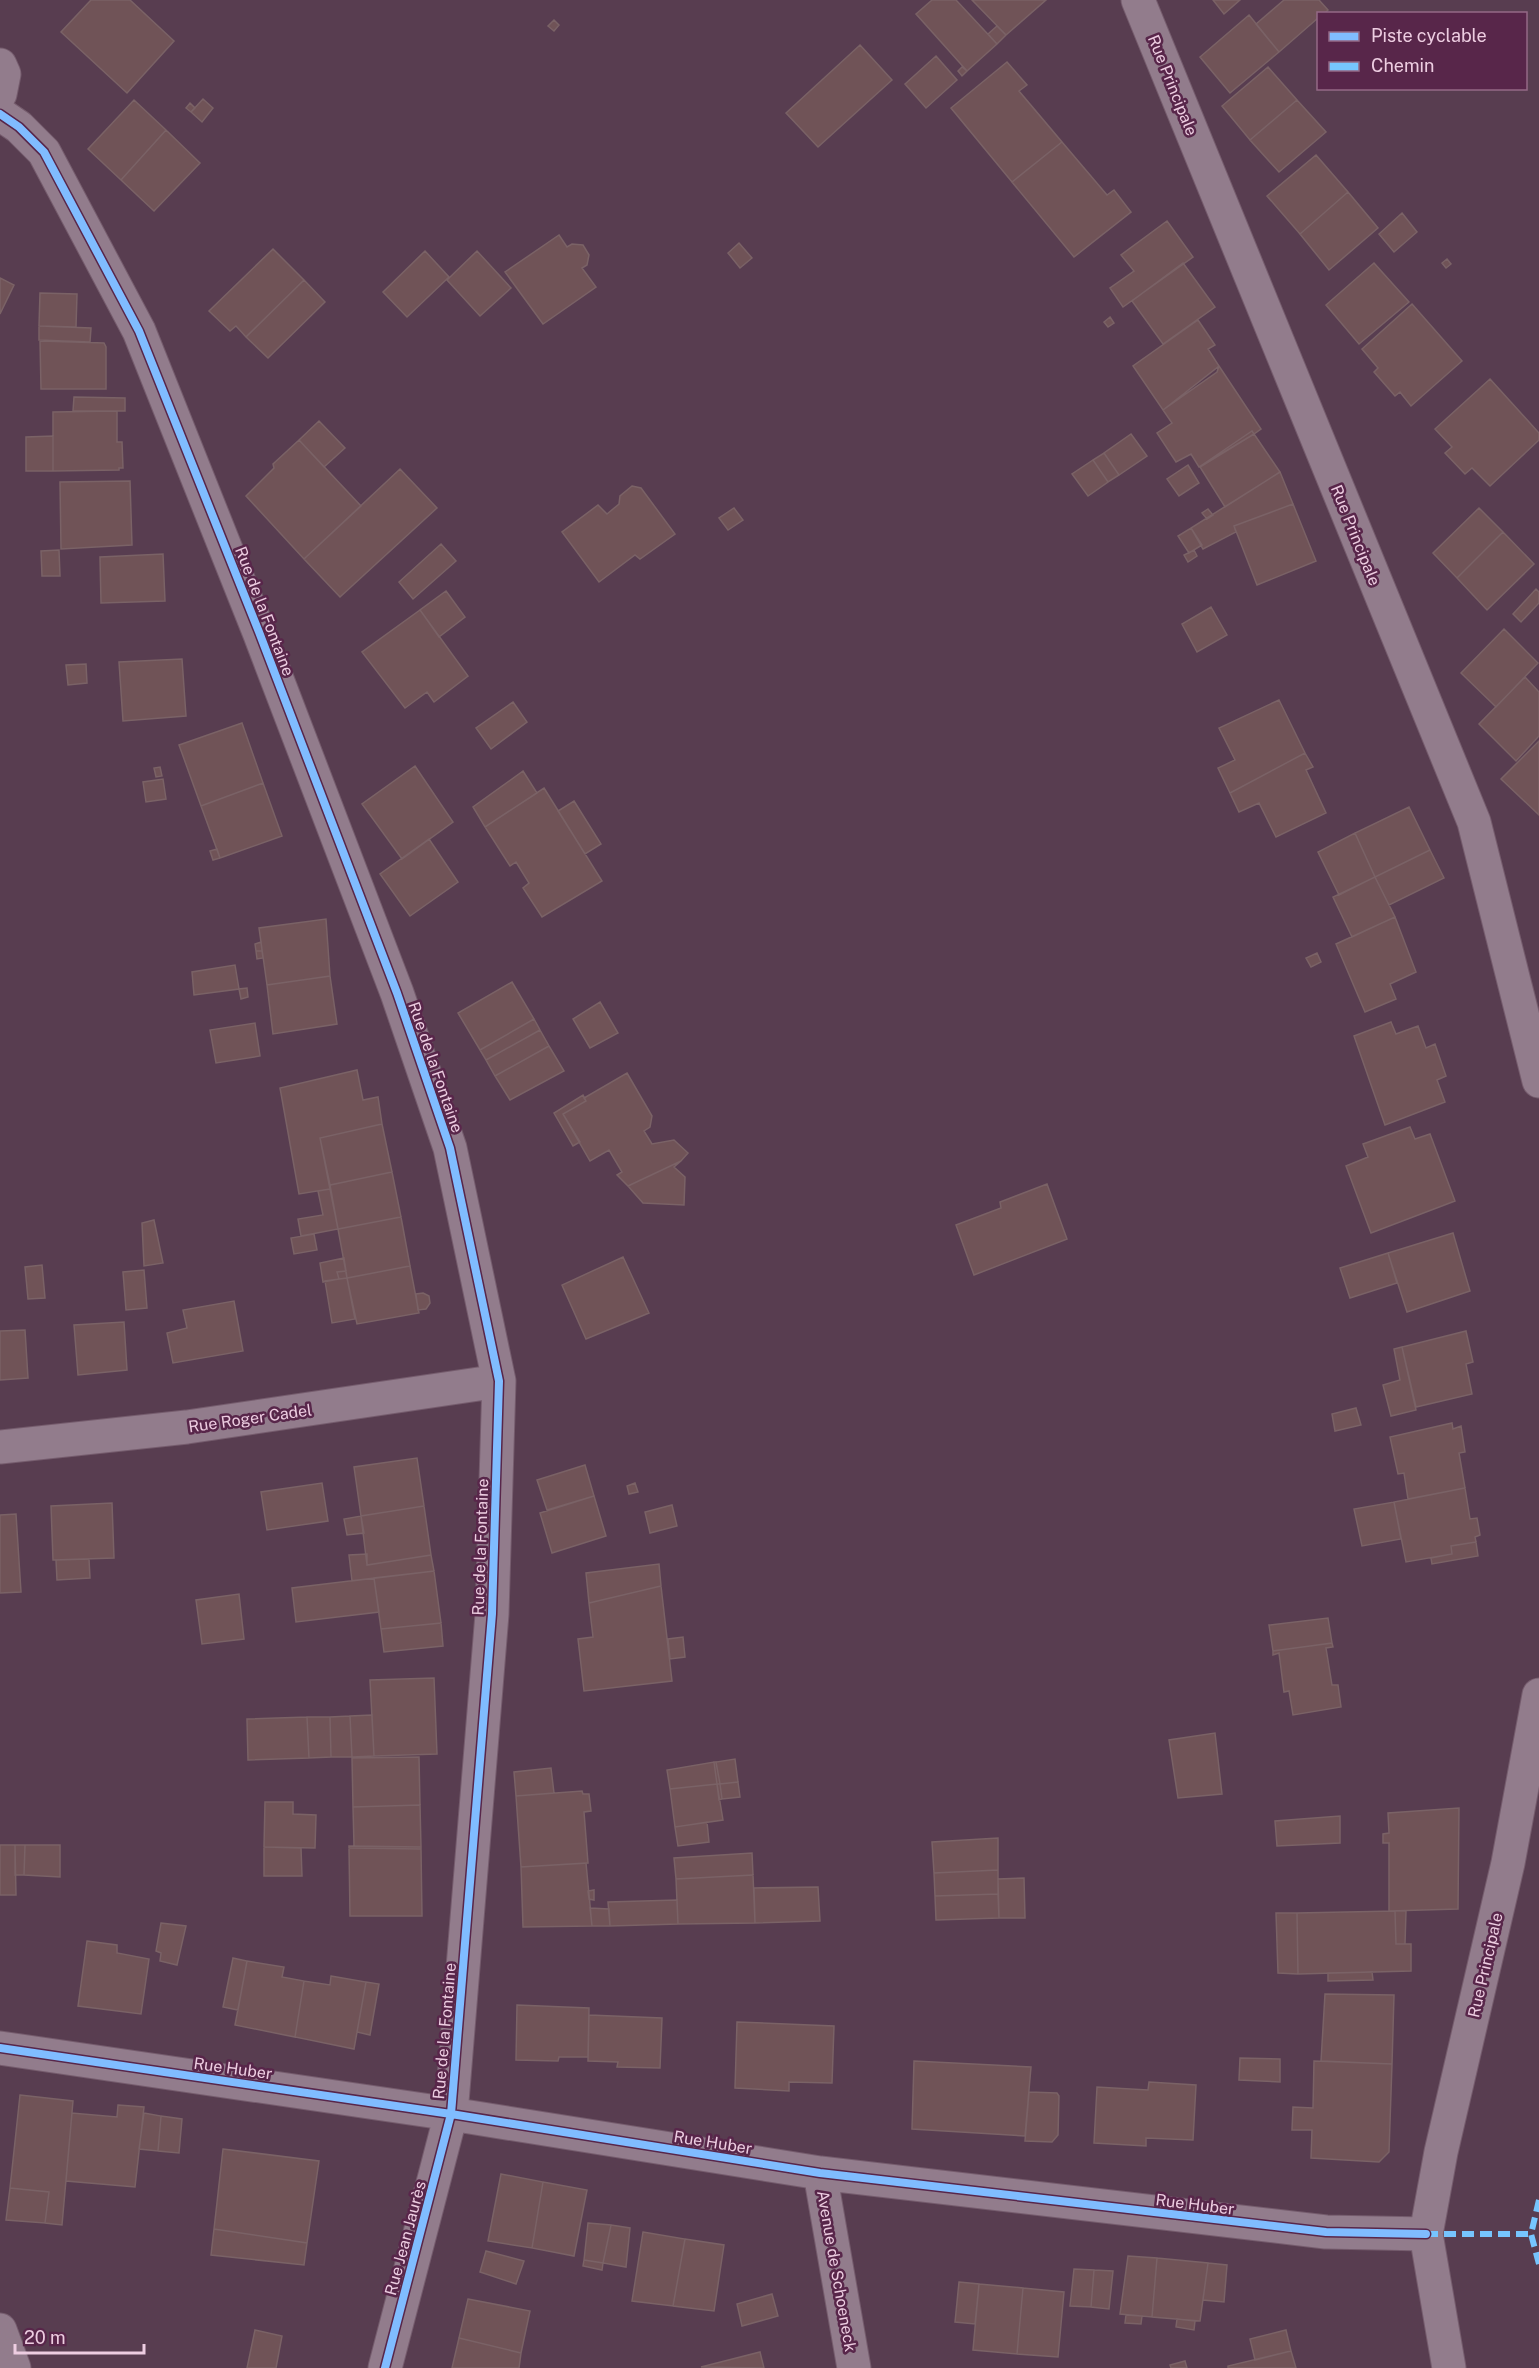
<svg xmlns="http://www.w3.org/2000/svg" width="1539" height="2368" font-family="'Public Sans',sans-serif">
<style>
.building{fill:#705357;stroke:#7a6266;stroke-width:1.5}
.lines{fill:none;stroke-linecap:round;stroke-linejoin:round}
.minor-casing{stroke:#755c6d;stroke-width:35}
.minor{stroke:#927c8c;stroke-width:33}
.quiet{stroke:#76c5fe;stroke-width:6;stroke-dasharray:12 6;stroke-linecap:butt}
.cycleway-casing{stroke:#58264a;stroke-width:11}
.cycleway{stroke:#80bcff;stroke-width:8}
.labels{text-anchor:middle;stroke-width:5;stroke-linejoin:round;paint-order:stroke}
.street-label{font-size:16px;fill:#edcde1;stroke:#58264a}
</style>
<rect width="100%" height="100%" fill="#583d50"/>
<path class="building" d="M91 0H130L174 41 127 93 61 32Z
M932 0H956L997 44 967 71 916 14Z
M972 0H1046L1006 35Z
M1213 0H1240L1224 14Z
M1284 0H1319L1328 10 1324 14H1318V18L1279 52 1256 24Z
M1249 15 1279 52 1230 93 1200 57Z
M554 20 559 25 554 31 548 26Z
M997 26 1006 35 997 44 988 34Z
M860 45 892 80 818 147 786 113Z
M936 56 957 80 926 108 905 84Z
M1007 62 1027 85 1019 91 1062 142 1012 182 951 108Z
M962 67 967 71 962 76 958 71Z
M1268 67 1297 100 1250 140 1222 106Z
M203 99 213 108 202 122 191 112Z
M134 100 166 130 121 180 88 149Z
M1297 100 1326 132 1279 172 1250 140Z
M190 103 195 108 191 112 186 108Z
M166 130 200 163 154 211 121 180Z
M1062 142 1107 195 1114 190 1131 212 1074 257 1012 182Z
M1316 155 1348 192 1300 234 1267 196Z
M1348 192 1378 228 1329 270 1300 234Z
M1402 213 1417 232 1394 252 1379 234Z
M1167 221 1193 257 1123 307 1110 288 1134 271 1121 255Z
M559 235 567 247 572 244 583 245 589 255 587 265 582 268 596 287 543 324 505 272Z
M739 243 752 258 740 268 728 253Z
M273 249 304 280 246 337 236 326 230 331 209 311Z
M425 251 449 277 407 317 383 292Z
M477 251 511 288 480 316 447 280Z
M1447 259 1451 264 1446 268 1442 263Z
M1183 263 1215 307 1163 344 1132 301Z
M1374 263 1409 302 1359 344 1326 305Z
M0 278 14 285 0 314Z
M304 280 325 302 268 358 246 337Z
M40 293 77 294 76 327 39 326Z
M1412 304 1462 361 1411 406 1400 392 1395 396 1374 372 1378 368 1362 349Z
M1110 317 1114 323 1108 327 1104 322Z
M1198 320 1215 345 1208 349 1219 366 1163 410 1133 366Z
M39 326 91 328 90 342 39 340Z
M40 341 104 343 106 347V389H41Z
M1219 366 1261 429 1254 434 1252 431 1199 467 1191 454 1176 462 1157 433 1172 423 1163 410 1217 372Z
M1490 379 1539 433V440L1490 486 1472 468 1465 474 1445 453 1452 447 1435 429Z
M74 397 125 398V411H73Z
M117 411V442H122L123 468H119V470L53 471V412Z
M319 421 345 448 324 467 299 440Z
M1252 431 1254 434 1199 467Z
M1131 434 1147 456 1119 475 1104 453Z
M1254 434 1280 472 1225 507 1200 467Z
M53 436V471H26V437Z
M299 440 361 506 304 559 246 496 274 468 273 464Z
M1104 453 1119 475 1108 482 1093 460Z
M1093 460 1108 482 1088 496 1072 474Z
M1188 465 1199 483 1179 496 1167 479Z
M400 469 437 508 340 597 304 559Z
M1280 472 1293 504 1234 526 1236 532 1203 549 1191 528Z
M130 481 132 545 61 549 60 482Z
M632 486 641 488 675 534 640 559 635 555 599 582 562 532 598 505 607 514 619 504 620 496Z
M1293 504 1316 561 1257 585 1234 526Z
M734 508 743 520 728 530 719 518Z
M1479 508 1503 532 1457 578 1433 553Z
M1208 509 1213 515 1207 519 1202 513Z
M1191 528 1202 545 1189 553 1178 536Z
M1503 532 1534 564 1487 610 1457 578Z
M441 544 456 561 413 599 399 582Z
M59 550 60 576H42L41 551Z
M1194 550 1197 556 1188 562 1184 555Z
M163 554 165 601 101 603 100 557Z
M1536 589 1539 592V603L1521 622 1513 614Z
M446 591 465 617 439 637 420 610Z
M1211 607 1227 635 1197 652 1182 624Z
M420 610 468 676 434 702 427 692 405 708 362 652Z
M1504 629 1538 663 1496 707 1461 673Z
M182 659 186 716 123 721 119 662Z
M86 664 87 683 68 685 66 665Z
M1525 677 1539 692V736L1516 761 1479 724Z
M1279 700 1305 753 1230 793 1218 768 1235 760 1219 728Z
M513 702 527 722 491 749 476 728Z
M242 723 263 783 201 806 179 745Z
M1539 741V815L1501 779Z
M1305 753 1313 767 1306 770 1326 813 1276 837 1259 803 1239 812 1230 793Z
M415 766 453 822 402 859 362 804Z
M160 767 162 776 156 777 154 768Z
M523 771 537 793 485 827 473 807Z
M163 779 166 799 146 802 143 782Z
M263 783 282 836 220 858 201 806Z
M544 788 602 881 542 917 523 888 529 883 516 862 510 866 485 827Z
M574 801 601 844 585 854 558 811Z
M1409 807 1430 850 1375 877 1355 833Z
M1355 833 1375 877 1339 895 1318 852Z
M429 839 458 882 410 916 380 874Z
M217 849 220 858 213 860 210 851Z
M1430 850 1444 878 1389 905 1375 877Z
M1375 877 1395 917 1352 937 1333 897Z
M1395 917 1416 972 1390 984 1396 999 1365 1012 1336 944Z
M326 919 330 976 267 985 259 928Z
M261 942 262 951H256L255 944Z
M256 951H262L263 958 257 959Z
M1317 953 1321 962 1311 967 1306 958Z
M235 965 239 989 194 995 192 972Z
M330 976 337 1024 273 1034 267 985Z
M512 982 534 1019 480 1050 458 1013Z
M247 988 248 997 241 999 239 989Z
M600 1002 618 1033 590 1048 573 1019Z
M534 1019 540 1030 486 1060 480 1050Z
M1391 1022 1396 1034 1418 1026 1426 1048 1435 1044 1446 1076 1437 1080 1445 1102 1385 1125 1354 1036Z
M255 1023 260 1056 216 1063 210 1030Z
M540 1030 549 1046 495 1076 486 1060Z
M549 1046 564 1071 510 1100 495 1076Z
M357 1070 363 1100 378 1097 382 1124 320 1138 330 1189 299 1194 280 1088Z
M627 1073 652 1116 650 1127 644 1131 652 1144 674 1140 688 1153 681 1161 628 1186 617 1175 622 1172 609 1150 590 1161 563 1114 586 1101 584 1098Z
M583 1095 586 1101 563 1114 580 1142 573 1146 554 1113Z
M382 1124 392 1172 330 1185 320 1138Z
M1410 1127 1415 1139 1430 1134 1455 1201 1371 1233 1346 1166 1368 1157 1363 1144Z
M681 1161 674 1167 685 1177 684 1205 643 1203 628 1186Z
M392 1172 401 1217 338 1229 330 1185Z
M1047 1184 1067 1239 974 1275 956 1225 1001 1208 1000 1202Z
M330 1189 338 1229 301 1236 298 1219 323 1215 318 1191Z
M401 1217 410 1266 347 1278 338 1229Z
M154 1220 163 1263 144 1266 142 1223Z
M1453 1233 1470 1291 1407 1312 1388 1253Z
M314 1234 317 1250 294 1254 291 1238Z
M1388 1253 1397 1283 1350 1298 1340 1268Z
M623 1257 649 1313 586 1339 562 1285Z
M344 1258 346 1271 337 1272 339 1279 323 1282 320 1263Z
M42 1265 45 1298 28 1299 25 1267Z
M410 1266 419 1313 357 1324 347 1278Z
M144 1270 147 1308 126 1310 123 1272Z
M346 1271 347 1278 339 1279 337 1272Z
M347 1278 355 1319 332 1323 325 1281Z
M423 1293 429 1296 430 1303 426 1309 418 1310 416 1294Z
M234 1301 243 1351 173 1363 167 1333 187 1328 183 1310Z
M124 1322 127 1370 78 1375 74 1325Z
M25 1330 28 1378 0 1380V1331Z
M1466 1331 1473 1362 1466 1364 1472 1394 1416 1407 1402 1347Z
M1402 1347 1416 1410 1391 1416 1383 1385 1400 1380 1394 1349Z
M1356 1408 1361 1425 1335 1431 1332 1414Z
M1452 1423 1453 1429 1461 1426 1465 1452 1459 1453 1465 1488 1408 1499 1404 1473 1398 1474 1390 1437Z
M417 1458 424 1506 361 1516 354 1467Z
M585 1465 594 1496 547 1510 537 1480Z
M322 1483 328 1521 267 1530 261 1492Z
M635 1483 638 1492 629 1494 627 1486Z
M1465 1488 1470 1519 1477 1518 1480 1535 1475 1537 1476 1542 1451 1546 1452 1554 1406 1562 1394 1502Z
M594 1496 606 1536 552 1553 540 1513Z
M1394 1502 1401 1539 1362 1546 1354 1509Z
M112 1503 114 1558 53 1560 51 1506Z
M672 1505 677 1526 650 1533 645 1512Z
M424 1506 431 1555 367 1565 361 1516Z
M16 1514 21 1592 0 1593V1515Z
M361 1516 364 1533 347 1535 344 1519Z
M1476 1542 1478 1556 1432 1564 1431 1558 1452 1554 1451 1546Z
M367 1554V1565L431 1555 434 1571 352 1581 349 1555Z
M89 1559 90 1578 57 1580 56 1560Z
M659 1564 661 1586 589 1603 586 1573Z
M434 1571 441 1623 381 1629 374 1578Z
M374 1578 379 1612 296 1622 292 1588Z
M661 1586 672 1681 584 1691 578 1639 593 1637 589 1603Z
M239 1594 244 1639 202 1644 196 1600Z
M1328 1618 1332 1643 1273 1651 1269 1625Z
M441 1623 443 1646 384 1652 381 1629Z
M683 1637 685 1657 670 1659 668 1639Z
M1332 1643 1333 1647 1326 1648 1332 1685H1338L1341 1707 1293 1715 1289 1691 1284 1692 1279 1653 1273 1655V1651Z
M434 1678 437 1754 374 1756 370 1680Z
M372 1715 374 1756 352 1757 350 1716Z
M350 1716 352 1757H331L330 1717Z
M307 1717 309 1758 248 1760 247 1719Z
M307 1717H330L331 1757 309 1758Z
M1215 1733 1222 1794 1178 1798 1169 1740Z
M419 1757 420 1805 353 1807 352 1758Z
M735 1759 738 1782 720 1784 716 1762Z
M714 1762H716L720 1784H717Z
M714 1762 717 1784 670 1789 667 1770Z
M551 1768 554 1793 516 1796 514 1772Z
M738 1782 740 1797 722 1799 720 1784Z
M717 1784H720L722 1799 719 1800Z
M717 1784 723 1820 675 1827 670 1789Z
M582 1791 583 1794H589L591 1811 584 1812 588 1863 521 1867 516 1796Z
M265 1802H293V1814L316 1815 315 1848 264 1847Z
M420 1805 421 1847 354 1846 353 1807Z
M1459 1808 1458 1909 1389 1911V1843H1383V1834L1389 1833 1388 1813Z
M1340 1816V1843L1277 1846 1275 1821Z
M707 1822 709 1842 678 1846 675 1827Z
M998 1838V1870L934 1873 932 1842Z
M0 1845H15L16 1895H0Z
M15 1845H25L24 1875H15Z
M25 1845H60V1877L24 1875Z
M349 1846 421 1847V1849L349 1848Z
M264 1847 301 1848 302 1876H264Z
M349 1848 421 1849 422 1916H350Z
M752 1853 753 1875 676 1879 674 1858Z
M586 1863 592 1926 523 1927 521 1867Z
M998 1870V1894L935 1896 934 1873Z
M753 1875 755 1923 678 1924 676 1879Z
M1024 1878 1025 1918H999L998 1879Z
M818 1887 820 1921 755 1923 754 1888Z
M594 1890V1900L589 1899 588 1891Z
M998 1894 999 1918 936 1920 935 1896Z
M677 1900 678 1924 610 1926 608 1902Z
M590 1908 609 1909 610 1926H592Z
M1395 1911H1406L1405 1944H1396Z
M1395 1911 1396 1944H1411V1971L1298 1974 1297 1913Z
M1276 1913H1297L1298 1974 1278 1973Z
M161 1923 186 1926 177 1965 160 1961 161 1953 156 1951Z
M87 1941 117 1945V1953L149 1959 141 2014 78 2006Z
M233 1958 247 1961 238 2010 223 2007Z
M247 1961 284 1967 282 1977 304 1981 295 2037 235 2025Z
M1372 1972 1373 1980 1328 1981V1973Z
M331 1976 366 1982 354 2049 295 2037 304 1981 330 1985Z
M366 1982 379 1984 370 2035 357 2032Z
M1325 1994 1394 1995 1392 2064 1321 2061Z
M517 2005 589 2008 588 2057H559L558 2061 516 2060Z
M589 2015 662 2018 660 2068 617 2067 618 2062 588 2061Z
M737 2022 834 2026 832 2083 789 2082V2091L735 2088Z
M1240 2058 1280 2059V2082L1239 2080Z
M914 2061 1031 2067 1025 2136 912 2129Z
M1314 2061 1392 2064 1389 2152 1379 2162 1311 2158 1312 2130H1292L1293 2107 1313 2108Z
M1149 2082 1196 2085 1193 2140 1146 2138V2146L1094 2143 1097 2087 1148 2090Z
M1029 2092 1057 2093 1059 2096 1058 2135 1052 2142 1025 2141Z
M20 2095 73 2101 62 2225 45 2223 49 2192 10 2188Z
M118 2105 144 2107 135 2187 66 2181 72 2113 117 2117Z
M144 2113 161 2116 158 2151 139 2149Z
M161 2116 182 2119 179 2153 158 2151Z
M223 2149 319 2161 307 2243 214 2229Z
M501 2174 543 2182 532 2248 488 2241Z
M543 2182 587 2190 574 2256 532 2248Z
M10 2188 49 2192 45 2223 6 2220Z
M588 2223 611 2225 603 2263 584 2260Z
M611 2225 630 2228 626 2267 603 2263Z
M214 2229 307 2243 304 2265 211 2255Z
M643 2232 685 2239 673 2306 632 2301Z
M685 2239 724 2245 714 2311 673 2306Z
M486 2251 524 2261 516 2284 480 2272Z
M1128 2256 1157 2258 1152 2317 1120 2314Z
M1157 2258 1208 2263 1200 2321 1152 2317Z
M584 2260 603 2263 602 2270 583 2266Z
M1208 2263 1227 2265 1224 2302 1203 2300Z
M1074 2269 1094 2270 1091 2307 1070 2306Z
M1094 2270 1113 2271 1109 2309 1091 2307Z
M959 2282 979 2284 975 2324 955 2322Z
M979 2284 1023 2288 1017 2354 973 2350Z
M1023 2288 1064 2292 1058 2357 1017 2354Z
M772 2294 778 2316 742 2326 737 2304Z
M468 2299 530 2311 521 2353 459 2338Z
M1126 2315 1142 2316 1141 2324 1125 2323Z
M1177 2319 1195 2321 1194 2330 1176 2327Z
M255 2330 282 2336 276 2368H247Z
M1286 2330 1291 2351 1255 2360 1250 2339Z
M459 2338 521 2353 519 2368H452Z
M1291 2351 1296 2368H1228V2366Z
M760 2352 764 2368 701 2367Z
M1185 2361 1187 2368H1171L1170 2365Z"/>
<g class="lines">
<defs>
<path id="minor" d="M1138 0 1474 822 1539 1081
M0 65 4 74 0 94
M0 114 19 127 44 152 139 331 259 632 397 993 450 1148 499 1381 492 1614 451 2114 385 2368
M0 1447 187 1427 499 1381
M0 2048 451 2114 820 2173 1326 2232 1426 2234
M820 2173 854 2368
M0 2330 14 2368
M1449 2368 1426 2234 1441 2152 1508 1863 1539 1695"/>
</defs>
<use href="#minor" class="minor-casing"/>
<use href="#minor" class="minor"/>
<path class="quiet" d="M1539 2200 1531 2234 1539 2264
M1426 2234H1531"/>
<defs>
<path id="cycleway" d="M0 114 19 127 44 152 139 331 259 632 397 993 450 1148 499 1381 492 1614 451 2114 385 2368
M0 2048 451 2114 820 2173 1326 2232 1426 2234"/>
</defs>
<use href="#cycleway" class="cycleway-casing"/>
<use href="#cycleway" class="cycleway"/>
</g>
<g class="labels">
<g class="street-label">
<text transform="translate(1173 85) rotate(68)" y="6">Rue Principale</text>
<text transform="translate(1356 535) rotate(68)" y="6">Rue Principale</text>
<text transform="translate(265 611) rotate(69)" y="6">Rue de la Fontaine</text>
<text transform="translate(436 1067) rotate(71)" y="6">Rue de la Fontaine</text>
<text transform="translate(250 1418) rotate(-8)" y="6">Rue Roger Cadel</text>
<text transform="translate(480 1547) rotate(-88)" y="6">Rue de la Fontaine</text>
<text transform="translate(1485 1965) rotate(-77)" y="6">Rue Principale</text>
<text transform="translate(444 2031) rotate(-85)" y="6">Rue de la Fontaine</text>
<text transform="translate(233 2068) rotate(8)" y="6">Rue Huber</text>
<text transform="translate(713 2142) rotate(9)" y="6">Rue Huber</text>
<text transform="translate(1195 2204) rotate(7)" y="6">Rue Huber</text>
<text transform="translate(405 2238) rotate(-75)" y="6">Rue Jean Jaurès</text>
<text transform="translate(837 2271) rotate(80)" y="6">Avenue de Schoeneck</text>
</g>
</g>
<rect x="1317" y="12" width="210" height="78" fill="#58264a" stroke="#946986" stroke-width="1.5"/>
<rect x="1329" y="32" width="30" height="9" fill="#80bcff" stroke="#946986" stroke-width="1.5"/>
<text x="1371" y="42" font-size="18" fill="#edcde1">Piste cyclable</text>
<rect x="1329" y="62" width="30" height="9" fill="#76c5fe" stroke="#946986" stroke-width="1.5"/>
<text x="1371" y="72" font-size="18" fill="#edcde1">Chemin</text>
<path d="M15 2344v9h129v-9" fill="none" stroke="#edcde1" stroke-width="3"/>
<text x="24" y="2344" font-size="18" fill="#edcde1" stroke="#58264a" stroke-width="4.5" paint-order="stroke">20 m</text>
</svg>
